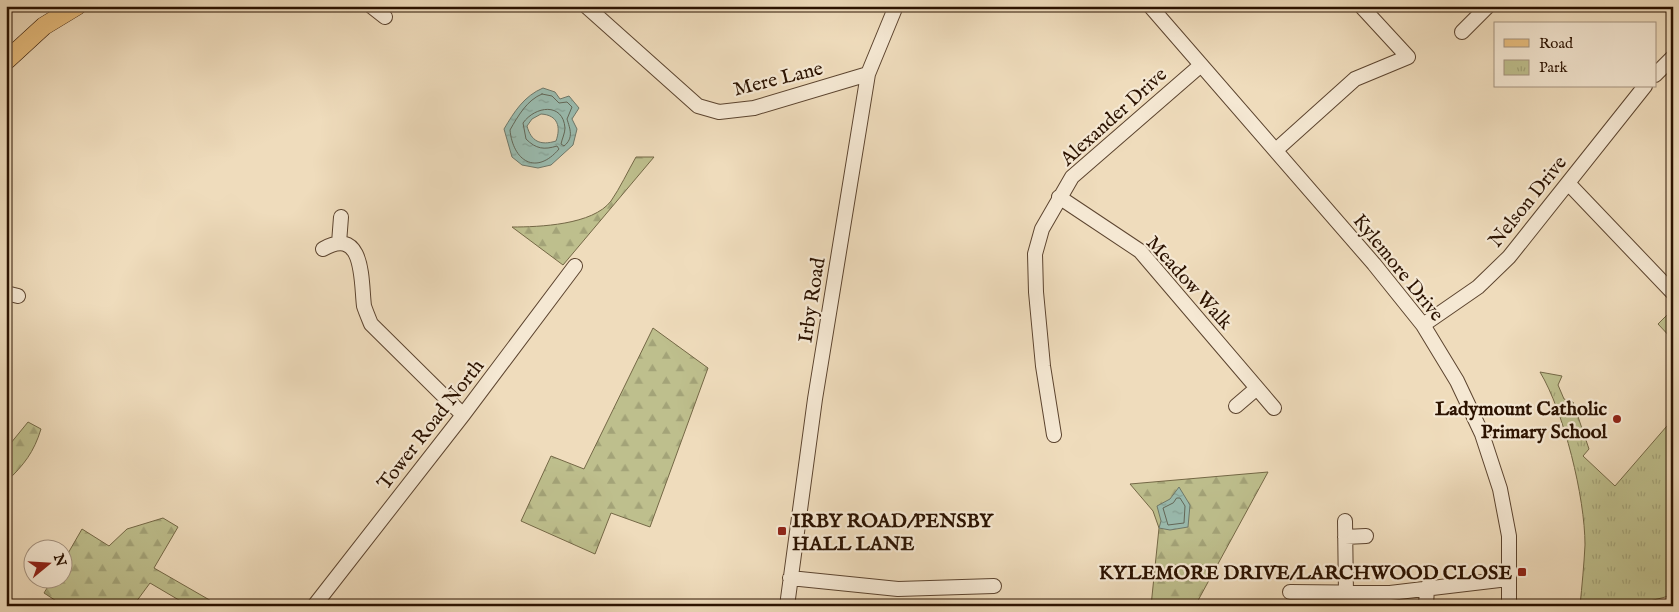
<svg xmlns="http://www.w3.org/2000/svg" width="1679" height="612" font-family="'IM FELL English',serif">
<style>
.forest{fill:url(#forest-firs);stroke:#746846}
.park{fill:url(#park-tufts);stroke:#746846}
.water{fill:url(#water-ripples);stroke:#6e786a;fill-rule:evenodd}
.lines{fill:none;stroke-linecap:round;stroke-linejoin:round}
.shore{stroke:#626758;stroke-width:1}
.minor-casing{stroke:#5c442f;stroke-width:16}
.major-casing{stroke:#2b1200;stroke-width:19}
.minor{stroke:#f5e8d3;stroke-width:14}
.major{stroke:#e8be7e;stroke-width:18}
.poi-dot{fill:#8f2418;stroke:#f5e8d3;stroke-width:2}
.labels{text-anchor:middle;stroke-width:4.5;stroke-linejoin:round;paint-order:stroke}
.street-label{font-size:20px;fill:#2b1200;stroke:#f5e8d3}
.poi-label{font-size:20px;font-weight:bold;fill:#2b1200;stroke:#f5e8d3;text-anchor:end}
</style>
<defs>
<pattern id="forest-firs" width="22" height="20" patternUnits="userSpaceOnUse" patternTransform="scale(1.25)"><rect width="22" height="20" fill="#bebf8d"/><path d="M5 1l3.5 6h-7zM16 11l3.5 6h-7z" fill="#a3a378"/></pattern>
<pattern id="park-tufts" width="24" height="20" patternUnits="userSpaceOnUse" patternTransform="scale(1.25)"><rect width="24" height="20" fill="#bebf8d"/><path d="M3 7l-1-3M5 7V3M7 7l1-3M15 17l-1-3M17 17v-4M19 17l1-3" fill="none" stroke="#a3a378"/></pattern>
<pattern id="water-ripples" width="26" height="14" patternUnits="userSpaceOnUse" patternTransform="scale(1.25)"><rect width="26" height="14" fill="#9abcb0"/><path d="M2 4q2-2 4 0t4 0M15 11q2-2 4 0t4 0" fill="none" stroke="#85a196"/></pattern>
</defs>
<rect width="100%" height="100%" fill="#efdcbc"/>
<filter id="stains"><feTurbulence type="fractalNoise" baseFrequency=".004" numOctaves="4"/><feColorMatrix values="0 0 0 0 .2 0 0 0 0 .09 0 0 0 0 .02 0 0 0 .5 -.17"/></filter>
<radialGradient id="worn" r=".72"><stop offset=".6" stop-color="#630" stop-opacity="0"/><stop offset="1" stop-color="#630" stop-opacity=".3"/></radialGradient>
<path class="forest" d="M636 157H654L563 265 512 227C539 227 593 225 611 201 620 188 628 171 636 157Z
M653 328 708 368 650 527 611 513 595 554 521 521 551 456 584 469Z
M28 422 41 429C34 452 24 465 6 482V449Z
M1268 472 1195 606H1151L1159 528 1153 511 1130 484Z
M163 518 178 527 154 568 220 606H189L150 583 133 606H64L44 593 52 580H62L63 562 82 529 109 546 127 529Z"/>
<path class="park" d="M1670 312 1673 315V340L1658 324Z
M1540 372 1562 376 1558 385 1564 399 1573 402 1589 449 1583 456 1615 486 1673 419V595L1642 603 1580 606C1582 585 1584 565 1585 545 1585 497 1564 412 1540 372Z"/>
<path class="water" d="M543 88 555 92 560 99 569 96 579 108 572 119 577 129 573 145 551 165 538 168 522 165 512 157 504 129C514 112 524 96 543 88ZM541 114C558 115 561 127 556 141 540 146 531 141 527 126L532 119Z
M1179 487 1190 505 1188 527 1170 530 1159 528 1161 521 1157 506 1170 499Z"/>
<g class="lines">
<path class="shore" d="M542 94 552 96 559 103 567 102 572 107 567 119C570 129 574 138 564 146L561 144C562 139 565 133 565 128 563 102 535 106 523 123L526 139C536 149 544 150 557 146L559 149C536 176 513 161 510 130 518 116 527 100 542 94Z
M1177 498H1180L1185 506 1184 523 1168 525 1163 508 1173 503Z"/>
<defs>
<path id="minor" d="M371 6 385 17
M586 6 698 106 719 112 754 108 868 74
M1150 6 1374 264 1423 325 1457 381 1482 434 1500 489 1509 536V606
M1462 32 1488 6
M1655 75 1673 57
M1276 150 1355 79 1408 57 1361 6
M1568 183 1673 293
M1059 197 1140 251 1274 408
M339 243 341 217
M323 249C365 225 361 283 364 306 366 312 369 319 371 324L463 415
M6 293 18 296
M1423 325 1478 287 1509 257 1645 86
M1236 406 1257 388
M1054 435 1043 366 1036 292 1035 254 1042 229 1072 177 1201 65
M1345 521 1346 594
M1345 537 1366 536
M790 578 898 589 994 586
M1290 592 1390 593 1508 579
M314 606 463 415 575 266
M787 606 815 399 868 74 896 6
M1426 606 1427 587"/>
<path id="major" d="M6 61 44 26 77 6"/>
</defs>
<use href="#minor" class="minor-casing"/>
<use href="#major" class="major-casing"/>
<use href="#minor" class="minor"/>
<use href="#major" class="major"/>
</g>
<g class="poi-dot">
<circle cx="1617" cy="419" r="5"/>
<rect x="777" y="526" width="10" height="10" rx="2.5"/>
<rect x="1517" y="567" width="10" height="10" rx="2.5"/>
</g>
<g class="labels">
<g class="street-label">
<text transform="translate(778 78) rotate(-14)" y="7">Mere Lane</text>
<text transform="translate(1113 116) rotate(-42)" y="7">Alexander Drive</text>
<text transform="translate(1527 201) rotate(-51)" y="7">Nelson Drive</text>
<text transform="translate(1399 267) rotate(51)" y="7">Kylemore Drive</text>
<text transform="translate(1190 282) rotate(48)" y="7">Meadow Walk</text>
<text transform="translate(811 300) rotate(-81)" y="7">Irby Road</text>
<text transform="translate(430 424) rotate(-52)" y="7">Tower Road North</text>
</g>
<g class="poi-label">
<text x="1607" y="415">Ladymount Catholic<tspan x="1607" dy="23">Primary School</tspan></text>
<text x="792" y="527" text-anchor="start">IRBY ROAD/PENSBY<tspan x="792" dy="23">HALL LANE</tspan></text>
<text x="1512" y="579">KYLEMORE DRIVE/LARCHWOOD CLOSE</text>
</g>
</g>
<rect width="1679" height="612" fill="none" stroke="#efdcbc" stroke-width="25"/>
<rect x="8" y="8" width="1664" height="597" fill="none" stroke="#2b1200" stroke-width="2.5"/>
<rect x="12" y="12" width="1654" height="587" fill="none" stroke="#2b1200"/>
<rect x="1494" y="22" width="162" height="65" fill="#f5e8d3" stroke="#a4927f"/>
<rect x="1504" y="39" width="25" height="8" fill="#e8be7e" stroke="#a4927f"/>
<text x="1539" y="48" font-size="15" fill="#2b1200">Road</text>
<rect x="1504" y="60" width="25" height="15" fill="url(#park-tufts)" stroke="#a4927f"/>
<text x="1539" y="72" font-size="15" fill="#2b1200">Park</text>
<g transform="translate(48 564) rotate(72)"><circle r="24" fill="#f5e8d3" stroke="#a4927f"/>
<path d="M0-4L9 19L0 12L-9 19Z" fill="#8f2418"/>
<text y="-8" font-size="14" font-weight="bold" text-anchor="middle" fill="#2b1200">N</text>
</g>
<rect width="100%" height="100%" filter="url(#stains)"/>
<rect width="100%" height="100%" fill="url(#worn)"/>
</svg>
